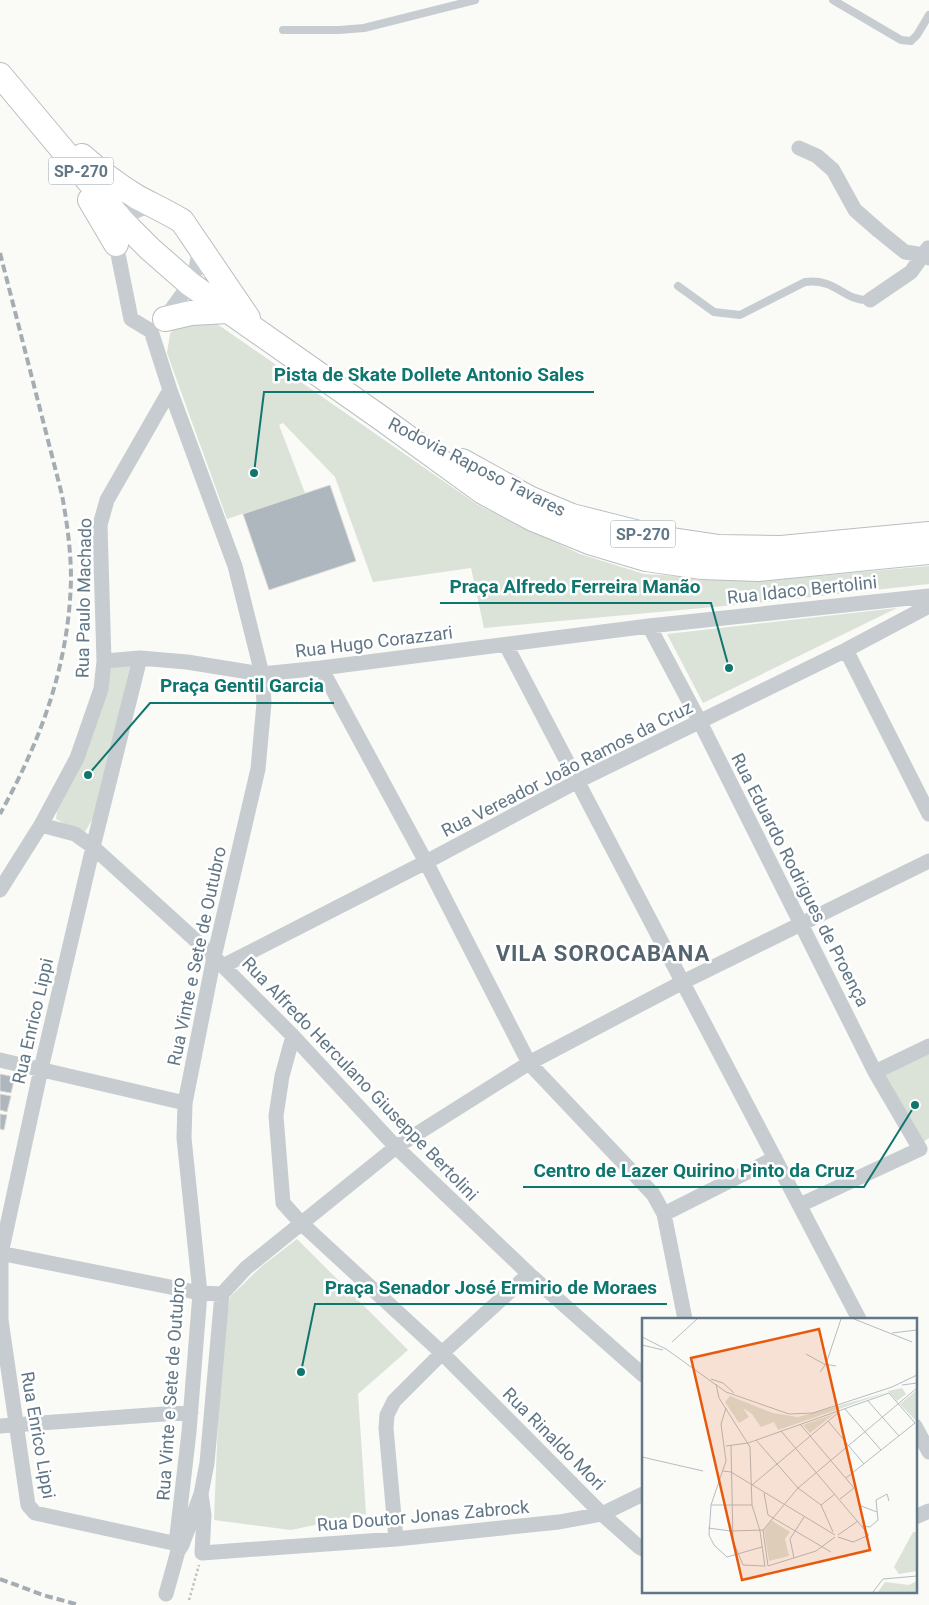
<svg xmlns="http://www.w3.org/2000/svg" width="929" height="1605" font-family="Roboto,sans-serif">
<style>
.green{fill:#dbe2d8}
.building{fill:#adb7bd;stroke:#dcdbd9}
.lines{fill:none;stroke-linecap:round;stroke-linejoin:round}
.trunk-casing{stroke:#b9bec1;stroke-width:26}
.path{stroke:#c0c3c5;stroke-width:2.5;stroke-dasharray:2.5 2.5;stroke-linecap:butt}
.service{stroke:#c6cccf;stroke-width:8}
.minor{stroke:#c6cccf;stroke-width:15}
.trunk{stroke:#fff;stroke-width:24}
.rail{stroke:#a4adb3;stroke-width:4;stroke-dasharray:8 4;stroke-linecap:butt}
.labels{text-anchor:middle;stroke-width:5;stroke-linejoin:round;paint-order:stroke}
.shield{fill:#fff;stroke:#90a0aa;stroke-width:1}
.shield-label{font-size:16px;font-weight:bold;fill:#617785}
.street-label{font-size:18px;fill:#617785;stroke:#fff}
.district-label{font-size:22px;font-weight:bold;letter-spacing:1px;fill:#54646f;stroke:#fff}
.inset-road{fill:none;stroke:#b4bec2;stroke-width:1}
.view{fill:#e8590c;fill-opacity:0.15;stroke:#e8590c;stroke-width:2.5}
.inset-edge{fill:none;stroke:#617785;stroke-width:2.5}
.leader{fill:none;stroke:#0f766e;stroke-width:2}
.callout-dot{fill:#0f766e;stroke:#fff;stroke-width:2}
.callout-label{font-size:19px;text-anchor:middle;font-weight:bold;fill:#0f766e;stroke:#fff;stroke-width:5;stroke-linejoin:round;paint-order:stroke}
</style>
<rect width="100%" height="100%" fill="#fafaf7"/>
<path class="green" d="M210 319 478 505 580 554 644 574 761 581 929 566V584L757 603 484 628 471 568 373 582 335 477 283 423 279 425 305 493 227 519 167 353 170 334 175 327Z
M897 608 703 703 667 634Z
M109 665 130 666 120 712 93 818 85 832 70 827 56 819 58 804Z
M929 1050V1138L922 1143 881 1071Z
M297 1239 408 1350 358 1394 366 1514 291 1530 214 1520 221 1344 230 1297 262 1266Z"/>
<path class="building" d="M330 485 356 561 269 590 243 514Z
M0 1074 15 1077 11 1093 0 1091Z
M0 1094 11 1096 7 1112 0 1110Z
M0 1114 7 1115 4 1130 0 1129Z"/>
<g class="lines">
<defs>
<path id="trunk" d="M0 75 123 222 150 249 190 284 381 418 483 492 533 519 589 542 646 559 702 567 758 569 929 552
M82 156C99 171 117 185 137 197 152 205 167 212 182 221L248 318
M90 200 116 244
M165 319 191 313 228 311
M462 461 529 498 572 516 659 538 719 547 781 548 929 534"/>
</defs>
<use href="#trunk" class="trunk-casing"/>
<path class="path" d="M189 1600 199 1565"/>
<path class="service" d="M833 0 901 40 911 41 917 35 929 15
M283 30H339L364 28 475 0
M678 286 714 312 740 315 805 282C837 278 844 302 870 300"/>
<path class="minor" d="M799 148 817 156 833 170 855 210 879 231 905 252 924 255 929 258
M152 204 131 213 123 222 116 244 131 319 151 331 170 390 235 566 262 674 264 703 258 769 214 957 185 1103 184 1138 200 1293 189 1432 176 1544 178 1551
M870 300 911 272 928 248
M163 321 190 284 196 269 200 247
M649 626 700 722 875 1072 920 1149 800 1205
M506 645 859 1319
M846 650 929 814
M140 658 93 847 41 1069 1 1254V1320L28 1505 35 1513 182 1545
M104 661 140 658 187 662 262 674 321 668 649 626 929 596
M321 668 426 862 529 1063 653 1194 664 1214 685 1319
M41 825 75 834 93 847 214 957 293 1036 396 1147 529 1274 643 1375
M0 890 41 825 77 758 101 689 104 661 100 525 107 500 170 390
M223 966 426 862 578 781 846 650 929 606
M293 1036 282 1076 276 1116 283 1203 301 1223 442 1353 602 1514 639 1547 643 1549
M0 1060 185 1103
M875 1072 929 1046
M664 1214 775 1158
M0 1253 200 1293 222 1294 246 1268 396 1147 529 1063 683 982 929 861
M0 1426 191 1412
M915 1426 929 1452
M201 1494 204 1515 202 1553 396 1539 559 1522 602 1514 643 1494
M915 1517 929 1511
M396 1539 386 1428 387 1415 394 1401 442 1353 529 1274
M166 1594 178 1551 182 1545 201 1494 207 1463 222 1294"/>
<use href="#trunk" class="trunk"/>
<path class="rail" d="M0 253 62 495C67 522 71 551 71 579 69 665 41 740 0 814
M0 1579 43 1595 79 1605"/>
</g>
<g class="labels">
<g class="shield">
<rect x="48.5" y="157.5" width="65" height="27" rx="4"/>
<rect x="610.5" y="520.5" width="65" height="27" rx="4"/>
</g>
<g class="shield-label">
<text x="81" y="177">SP-270</text>
<text x="643" y="540">SP-270</text>
</g>
<g class="street-label">
<text transform="translate(477 467) rotate(27)" y="6">Rodovia Raposo Tavares</text>
<text transform="translate(802 590) rotate(-6)" y="6">Rua Idaco Bertolini</text>
<text transform="translate(84 598) rotate(-89)" y="6">Rua Paulo Machado</text>
<text transform="translate(374 642) rotate(-7)" y="6">Rua Hugo Corazzari</text>
<text transform="translate(567 769) rotate(-27)" y="6">Rua Vereador João Ramos da Cruz</text>
<text transform="translate(800 880) rotate(63)" y="6">Rua Eduardo Rodrigues de Proença</text>
<text transform="translate(197 956) rotate(-78)" y="6">Rua Vinte e Sete de Outubro</text>
<text transform="translate(33 1021) rotate(-77)" y="6">Rua Enrico Lippi</text>
<text transform="translate(360 1079) rotate(46)" y="6">Rua Alfredo Herculano Giuseppe Bertolini</text>
<text transform="translate(171 1389) rotate(-86)" y="6">Rua Vinte e Sete de Outubro</text>
<text transform="translate(38 1435) rotate(80)" y="6">Rua Enrico Lippi</text>
<text transform="translate(554 1439) rotate(45)" y="6">Rua Rinaldo Mori</text>
<text transform="translate(423 1516) rotate(-5)" y="6">Rua Doutor Jonas Zabrock</text>
</g>
<g class="district-label">
<text x="603" y="961">VILA SOROCABANA</text>
</g>
</g>
<g transform="translate(642 1318)">
<rect width="275" height="275" fill="#fafaf7"/>
<path d="M260 70 264 76 255 83 246 73ZM275 72V104L258 86ZM246 74 136 112 132 104 119 109 110 96 101 90 107 99 97 105 83 84 88 78 131 95 156 99ZM192 96 168 115 161 107ZM129 202 148 214 143 221 147 238 127 243 122 212ZM271 214H275V253L257 256 252 249ZM275 263V274H236L243 264 267 267Z" fill="#dbe2d8"/>
<path class="inset-road" d="M212 1 270 24M250 15 275 12M0 19 24 31 84 74 147 96 171 95 250 69 275 57M30 24 55 1M0 27 21 32M164 36 182 46 194 48M178 54 184 46 199 1M69 61 81 65 92 75M74 66 77 80 108 129 110 187 118 213 123 249M260 67 275 65M226 83 257 118M84 90 79 106 84 143 69 187 67 217 72 227 85 239 120 229M203 91 239 132M186 103 222 146M158 106 212 170 198 181M139 113 227 217 211 224 196 219M114 122 156 170 179 187 191 214M89 127 91 223 101 247 122 248M84 128 106 125 247 75 273 105M0 139 61 153M81 153 89 154 193 217M204 160 273 105M110 167 197 94M122 175 126 197 189 234M69 187H110M179 187 193 176M219 188 235 194M220 208 228 209 236 202 234 182 245 176 247 183M66 210 89 213 121 212 156 170 275 70M121 212 126 248 174 233 193 219M196 217 216 203M152 240 148 221 162 199M231 274 241 261 275 258"/>
<path class="view" d="M177 11 228 232 100 262 49 40Z"/>
<rect width="275" height="275" class="inset-edge"/>
</g>
<path class="leader" d="M254 473L264 392H594M729 668L711 603H440M88 775L150 703H334M915 1105L864 1187H523M301 1372L315 1304H667"/>
<g class="callout-dot">
<circle cx="254" cy="473" r="5"/>
<circle cx="729" cy="668" r="5"/>
<circle cx="88" cy="775" r="5"/>
<circle cx="915" cy="1105" r="5"/>
<circle cx="301" cy="1372" r="5"/>
</g>
<g class="callout-label">
<text x="429" y="381">Pista de Skate Dollete Antonio Sales</text>
<text x="575" y="593">Praça Alfredo Ferreira Manão</text>
<text x="242" y="692">Praça Gentil Garcia</text>
<text x="694" y="1177">Centro de Lazer Quirino Pinto da Cruz</text>
<text x="491" y="1294">Praça Senador José Ermirio de Moraes</text>
</g>
</svg>
